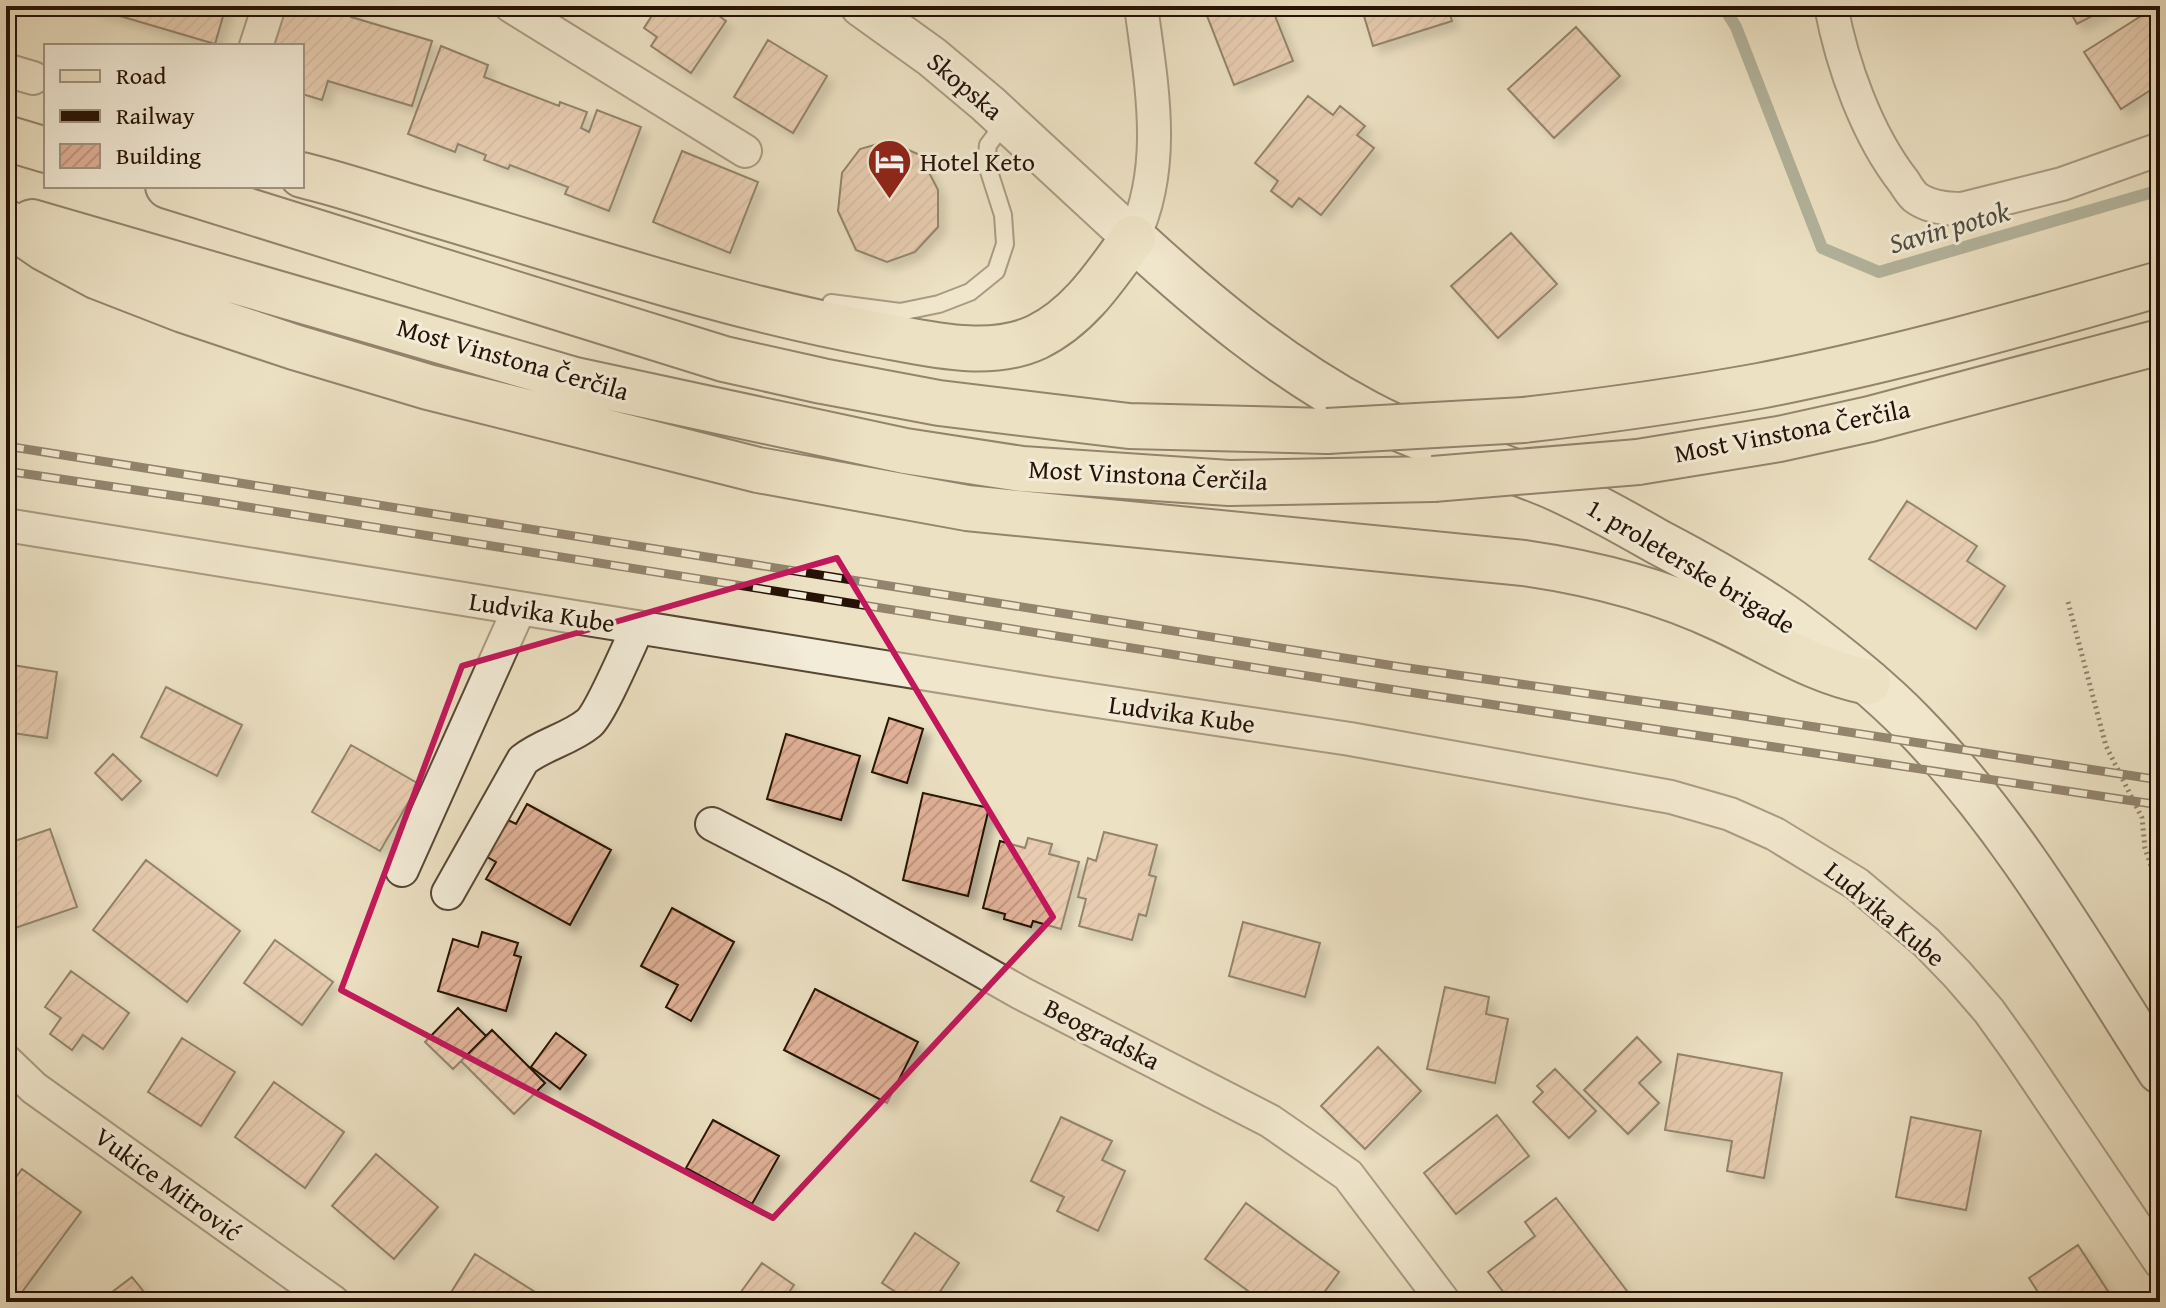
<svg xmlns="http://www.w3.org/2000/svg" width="2166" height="1308" font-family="'Gentium Book Plus',serif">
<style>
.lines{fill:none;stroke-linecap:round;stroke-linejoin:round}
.stream{stroke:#6c796a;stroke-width:12}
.building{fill:url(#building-hatch);stroke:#261206;stroke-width:2;filter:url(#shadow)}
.service-casing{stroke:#584635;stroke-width:20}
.minor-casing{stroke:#584635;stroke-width:36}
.tertiary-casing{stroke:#584635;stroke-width:44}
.secondary-casing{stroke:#261206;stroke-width:48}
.primary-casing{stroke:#261206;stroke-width:48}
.path{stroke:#261206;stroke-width:5;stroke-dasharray:2 4;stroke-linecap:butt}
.service{stroke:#f3ecd8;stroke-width:16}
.minor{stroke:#f3ecd8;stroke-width:32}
.tertiary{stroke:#f3ecd8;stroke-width:40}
.secondary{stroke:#f3ecd8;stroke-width:44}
.primary{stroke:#ece1c3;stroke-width:44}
.rail-casing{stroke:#261206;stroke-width:9}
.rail{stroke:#f3ecd8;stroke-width:6;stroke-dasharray:18;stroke-linecap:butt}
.primary-bridge-casing{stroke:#261206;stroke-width:48;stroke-linecap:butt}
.primary-bridge{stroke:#ece1c3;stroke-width:44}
.marked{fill:none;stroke:#c2185b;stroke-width:6;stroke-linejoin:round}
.labels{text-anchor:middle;stroke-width:6;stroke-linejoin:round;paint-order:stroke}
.street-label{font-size:26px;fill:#261206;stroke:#f3ecd8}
.poi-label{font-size:26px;fill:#261206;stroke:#f3ecd8;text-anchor:start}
.water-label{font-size:28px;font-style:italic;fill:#4f4e40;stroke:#f3ecd8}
</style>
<defs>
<pattern id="building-hatch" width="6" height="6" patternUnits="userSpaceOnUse" patternTransform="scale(2)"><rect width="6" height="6" fill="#e0b197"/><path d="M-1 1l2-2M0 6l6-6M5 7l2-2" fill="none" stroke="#c09781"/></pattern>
<filter id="shadow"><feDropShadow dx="7" dy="7" stdDeviation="4" flood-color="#0004"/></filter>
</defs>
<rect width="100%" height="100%" fill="#ece1c3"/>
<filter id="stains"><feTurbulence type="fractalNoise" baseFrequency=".0025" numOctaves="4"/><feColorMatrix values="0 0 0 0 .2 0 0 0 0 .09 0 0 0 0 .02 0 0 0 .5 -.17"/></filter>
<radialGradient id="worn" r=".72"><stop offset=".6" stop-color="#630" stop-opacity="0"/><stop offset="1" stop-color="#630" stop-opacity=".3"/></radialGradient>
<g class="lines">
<path class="stream" d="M1723 6 1736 27 1822 248 1879 272 2160 190"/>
</g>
<path class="building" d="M86 6H226L215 44Z
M286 6H354L351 17 432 41 412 106 328 81 322 100 302 94V46H274Z
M658 6H705L726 21 691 73 651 46 657 37 644 28Z
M1210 6H1271L1293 61 1234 85 1204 8Z
M1361 6H1447L1452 21 1373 46Z
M2067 6H2106L2107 8 2077 24Z
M2157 6H2160V84L2121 109 2084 52Z
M1576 27 1620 76 1554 138 1508 89Z
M768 40 827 76 793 133 734 97Z
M441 46 488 65 484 77 559 106 560 102 587 112 581 128 589 132 597 110 641 127 609 211 565 194 568 187 510 165 508 169 484 160 486 155 458 144 455 152 408 134Z
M1308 96 1333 115 1340 106 1365 126 1357 135 1374 148 1321 215 1299 198 1292 207 1271 191 1278 181 1255 163Z
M888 141 920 155 938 190V227L915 252 887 262 856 250 838 211 842 173 860 149Z
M682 151 758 182 730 253 653 222Z
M1511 233 1557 284 1498 338 1451 286Z
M1907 501 1977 546 1967 561 2005 586 1976 629 1869 559Z
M6 664 57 672 47 738 6 732Z
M166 687 242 725 217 776 141 737Z
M889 718 923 729 907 783 872 772Z
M786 734 860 756 841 820 767 799Z
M351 745 419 784 380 851 312 812Z
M113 754 141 781 122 800 95 773Z
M923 793 989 808 968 896 903 880Z
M527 804 611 850 570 925 486 879 496 862 482 854 502 817 516 824Z
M50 829 77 907 6 931V844Z
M1104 832 1157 845 1149 875 1156 877 1146 916 1139 914 1132 940 1079 926 1086 899 1078 897 1088 858 1096 861Z
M1028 838 1052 844 1049 854 1079 862 1061 929 1033 921 1031 927 1004 919 1005 914 983 908 1000 841 1025 848Z
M146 860 240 931 187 1002 93 930Z
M672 908 734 942 691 1021 666 1007 678 985 641 966Z
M1243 922 1320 943 1305 997 1229 976Z
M482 932 518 943 514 955 521 957 506 1011 438 991 453 939 478 947Z
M275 940 333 982 302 1025 244 983Z
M71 971 129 1013 103 1049 83 1035 72 1050 50 1034 61 1018 45 1007Z
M1445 987 1489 997 1486 1014 1508 1019 1495 1083 1427 1069Z
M815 989 918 1042 887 1103 784 1050Z
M458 1008 486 1036 453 1069 425 1042Z
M492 1030 545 1083 514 1114 461 1061Z
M556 1033 586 1055 560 1089 531 1067Z
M1637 1037 1661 1062 1639 1083 1659 1103 1628 1134 1584 1090Z
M182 1038 235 1072 201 1126 148 1092Z
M1378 1047 1421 1091 1365 1149 1321 1106Z
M1678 1054 1782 1073 1764 1178 1727 1171 1732 1141 1665 1130Z
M1555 1069 1596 1111 1569 1138 1533 1102 1543 1092 1537 1086Z
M274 1082 344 1132 305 1188 235 1137Z
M1497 1115 1529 1156 1456 1214 1424 1173Z
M1061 1117 1112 1141 1102 1160 1125 1171 1098 1231 1057 1211 1064 1197 1031 1181Z
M1911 1117 1981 1131 1966 1210 1896 1197Z
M713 1120 779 1156 752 1204 686 1168Z
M376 1154 438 1207 394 1259 332 1206Z
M22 1169 81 1212 19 1296 9 1289 6 1292V1191Z
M1556 1198 1627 1291 1612 1302H1511L1488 1272 1535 1236 1525 1222Z
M1246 1203 1339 1272 1317 1302H1263L1205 1259Z
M915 1233 959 1263 933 1302H911L882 1283Z
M2078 1245 2115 1302H2040L2043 1300 2029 1278Z
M475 1254 543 1297 540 1302H445Z
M762 1263 794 1285 782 1302H746L738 1296Z
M132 1277 152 1302H99Z"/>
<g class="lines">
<defs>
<path id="service" d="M831 303 900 312 939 304 970 292 996 271 1005 244 1003 215 986 162 988 145 1006 121"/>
<path id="minor" d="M511 6 745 151
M1831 6C1842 65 1867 135 1904 182 1907 187 1911 193 1915 197 1928 207 1947 209 1962 209L2062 184 2160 149
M256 46 269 6
M6 70 33 78
M1133 238C1168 166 1151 82 1141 6
M6 525 1051 694 1350 739 1671 797 1730 814 1775 834 1857 884 1926 942 1957 974 1989 1011 2019 1053 2160 1262
M712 824 838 889 1021 993 1270 1121 1348 1175 1444 1302
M402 870 519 609
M448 893 523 760C543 744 570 739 589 723 601 712 629 646 638 627
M6 1061 34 1088 333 1302"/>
<path id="tertiary" d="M861 6 932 57 988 104 1133 238"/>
<path id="secondary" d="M1133 238C1205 304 1280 367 1367 413 1427 445 1494 461 1556 488 1591 504 1625 523 1658 542 1704 566 1750 592 1792 622 1834 653 1876 686 1912 723 2012 825 2083 951 2160 1071"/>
<path id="primary" d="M6 138 46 150
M302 175C343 185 384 199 424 211 574 255 722 306 875 334 926 343 988 360 1037 337 1080 316 1106 275 1133 238
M168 186 724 359 822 381 939 403 1129 426 1327 431
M6 222 44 248 98 277 183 310 294 347 428 387 758 470 967 508 1524 563C1593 573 1660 590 1723 620 1775 644 1811 670 1868 682
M32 222 575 380 905 451 1022 469 1229 483 1433 479
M1524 420C1603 411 1681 400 1759 386 1894 360 2028 322 2160 284
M1638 462 1779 439 1870 419 2160 342"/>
</defs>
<use href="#service" class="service-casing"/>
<use href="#minor" class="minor-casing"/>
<use href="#tertiary" class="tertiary-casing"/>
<use href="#secondary" class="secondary-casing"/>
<use href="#primary" class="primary-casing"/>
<path class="path" d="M2068 602 2106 746 2142 818 2145 848 2154 875 2160 882"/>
<use href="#service" class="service"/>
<use href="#minor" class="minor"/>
<use href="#tertiary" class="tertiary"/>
<use href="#secondary" class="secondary"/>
<use href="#primary" class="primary"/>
<defs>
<path id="rail" d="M6 446 1401 667 1737 715 2160 780
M6 471 210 501 1402 691 2160 805"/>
</defs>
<use href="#rail" class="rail-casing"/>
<use href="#rail" class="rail"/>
<defs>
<path id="primary-bridge" d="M1327 431 1524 420
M1433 479 1638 462"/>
</defs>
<use href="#primary-bridge" class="primary-bridge-casing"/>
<use href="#primary-bridge" class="primary-bridge"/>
</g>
<path d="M0 0H2166V1308H0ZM837 558 1053 917 773 1218 341 990 462 666Z" fill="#ece1c3" fill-opacity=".55" fill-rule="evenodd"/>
<path class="marked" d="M837 558 1053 917 773 1218 341 990 462 666Z"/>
<defs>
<symbol id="hotel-pin" viewBox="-11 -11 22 30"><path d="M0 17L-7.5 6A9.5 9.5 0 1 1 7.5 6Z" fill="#8f2418" stroke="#f3ecd8"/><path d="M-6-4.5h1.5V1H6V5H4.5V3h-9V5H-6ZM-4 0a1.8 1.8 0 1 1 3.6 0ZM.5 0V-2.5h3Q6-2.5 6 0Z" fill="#fff"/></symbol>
</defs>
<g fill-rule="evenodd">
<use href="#hotel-pin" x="864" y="136" width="51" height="69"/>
</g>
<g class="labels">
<g class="street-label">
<text transform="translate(965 86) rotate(40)" y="9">Skopska</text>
<text transform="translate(513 359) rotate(16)" y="9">Most Vinstona Čerčila</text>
<text transform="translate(1792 431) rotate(-11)" y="9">Most Vinstona Čerčila</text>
<text transform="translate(1148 475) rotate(3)" y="9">Most Vinstona Čerčila</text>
<text transform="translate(1691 566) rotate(31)" y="9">1. proleterske brigade</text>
<text transform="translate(542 612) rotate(9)" y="9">Ludvika Kube</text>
<text transform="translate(1182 714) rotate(8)" y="9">Ludvika Kube</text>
<text transform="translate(1885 914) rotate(40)" y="9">Ludvika Kube</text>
<text transform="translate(1102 1034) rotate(27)" y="9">Beogradska</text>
<text transform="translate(168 1184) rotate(36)" y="9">Vukice Mitrović</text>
</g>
<g class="poi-label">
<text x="920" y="171">Hotel Keto</text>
</g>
<g class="water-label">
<text transform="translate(1949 227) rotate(-16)" y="10">Savin potok</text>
</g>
</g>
<rect width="2166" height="1308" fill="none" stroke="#ece1c3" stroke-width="32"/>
<rect x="8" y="8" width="2150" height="1292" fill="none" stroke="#261206" stroke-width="4"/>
<rect x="16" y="16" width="2134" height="1276" fill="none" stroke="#261206" stroke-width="2"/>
<rect x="44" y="44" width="260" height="144" fill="#f3ecd8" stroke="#a19584" stroke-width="2"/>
<rect x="60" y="70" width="40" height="12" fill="#ece1c3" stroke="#a19584" stroke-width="2"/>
<text x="116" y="84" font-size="24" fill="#261206">Road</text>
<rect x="60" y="110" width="40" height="12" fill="#261206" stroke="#a19584" stroke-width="2"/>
<text x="116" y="124" font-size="24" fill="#261206">Railway</text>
<rect x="60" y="144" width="40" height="24" fill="url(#building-hatch)" stroke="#a19584" stroke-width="2"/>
<text x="116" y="164" font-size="24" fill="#261206">Building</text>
<rect width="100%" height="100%" filter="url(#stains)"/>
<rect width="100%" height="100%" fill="url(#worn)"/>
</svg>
